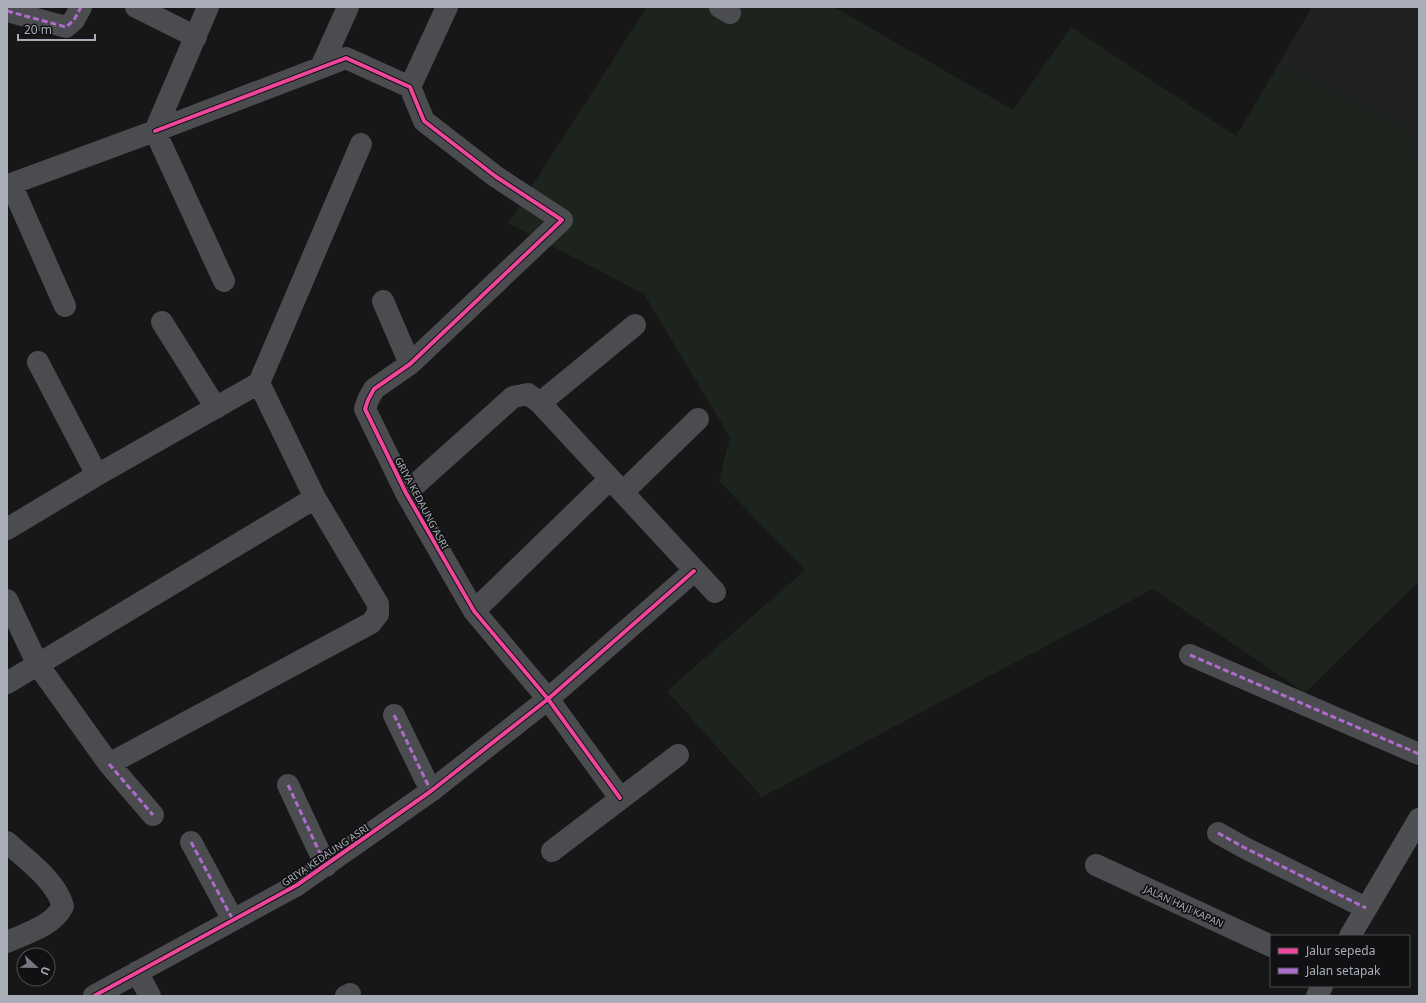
<svg xmlns="http://www.w3.org/2000/svg" width="1426" height="1003" font-family="'Noto Sans',sans-serif">
<style>
.built{fill:#212123}
.green{fill:#1d241e}
.lines{fill:none;stroke-linecap:round;stroke-linejoin:round}
.minor{stroke:#4b4c50;stroke-width:22}
.major{stroke:#4d4f52;stroke-width:22}
.quiet{stroke:#b06ccc;stroke-width:3;stroke-dasharray:6 3;stroke-linecap:butt}
.cycleway-casing{stroke:#111113;stroke-width:6}
.cycleway{stroke:#ed469a;stroke-width:4}
.labels{text-anchor:middle;stroke-width:3.5;stroke-linejoin:round;paint-order:stroke}
.street-label{font-size:10px;fill:#a8adb8;stroke:#111113}
</style>
<rect width="100%" height="100%" fill="#171717"/>
<path class="built" d="M1312 7H1419V156L1414 153 1405 128 1279 64Z"/>
<path class="green" d="M647 7H834L1013 110 1071 27 1236 136 1279 64 1405 128 1414 153 1419 156V581L1305 693 1153 589 762 797 667 691 805 570 719 481 730 437 644 294 508 223Z"/>
<g class="lines">
<path class="minor" d="M136 7 196 37
M720 7 730 13
M7 11 66 27 74 20 81 7
M321 67 348 7
M410 87 447 7
M155 131 346 58 410 87 424 121 495 176 562 220 410 364 374 389 368 400 365 409 406 493 474 611 548 699 620 798
M155 131 208 7
M11 184 155 131 224 281
M7 186 11 184 65 306
M383 301 410 364
M162 322 216 408
M38 362 97 475
M540 403 635 325
M623 492 698 419
M406 493 513 397 528 394 540 403 715 592
M7 529 97 475 259 383 361 144
M7 600 38 665 109 764 153 815
M474 611 610 479
M1190 655 1419 754
M7 683 315 498
M394 715 431 791
M109 764 371 623 378 614V604L315 498 259 383
M288 785 326 866
M1218 833 1245 848 1366 908
M7 842C26 860 55 879 63 906 53 926 27 933 7 942
M191 842 233 920
M552 851 678 755
M1096 865 1271 946
M137 972 150 996
M94 996 297 885 431 791 548 699 694 571
M346 996 350 994"/>
<path class="major" d="M1350 936 1419 819
M1317 996 1322 986"/>
<path class="quiet" d="M7 11 66 27 74 20 81 7
M1190 655 1419 754
M394 715 431 791
M109 764 153 815
M288 785 326 866
M1218 833 1245 848 1366 908
M191 842 233 920"/>
<defs>
<path id="cycleway" d="M155 131 346 58 410 87 424 121 495 176 562 220 410 364 374 389 368 400 365 409 406 493 474 611 548 699 620 798
M94 996 297 885 431 791 548 699 694 571"/>
</defs>
<use href="#cycleway" class="cycleway-casing"/>
<use href="#cycleway" class="cycleway"/>
</g>
<g class="labels">
<g class="street-label">
<text transform="translate(422 503) rotate(62)" y="4">GRIYA KEDAUNG ASRI</text>
<text transform="translate(325 855) rotate(-34)" y="4">GRIYA KEDAUNG ASRI</text>
<text transform="translate(1184 906) rotate(25)" y="4">JALAN HAJI KAPAN</text>
</g>
</g>
<rect width="1426" height="1003" fill="none" stroke="#a8adb8" stroke-width="16"/>
<rect x="1270" y="935" width="140" height="52" fill="#111113" stroke="#4d4f55"/>
<rect x="1278" y="948" width="20" height="6" fill="#ed469a" stroke="#4d4f55"/>
<text x="1306" y="955" font-size="12" fill="#a8adb8">Jalur sepeda</text>
<rect x="1278" y="968" width="20" height="6" fill="#b06ccc" stroke="#4d4f55"/>
<text x="1306" y="975" font-size="12" fill="#a8adb8">Jalan setapak</text>
<g transform="translate(36 967) rotate(112)"><circle r="19" fill="#111113" stroke="#4d4f55"/>
<path d="M0-3L7 15L0 10L-7 15Z" fill="#757880"/>
<text y="-6" font-size="11" font-weight="bold" text-anchor="middle" fill="#a8adb8">U</text>
</g>
<path d="M18 34v6h77v-6" fill="none" stroke="#a8adb8" stroke-width="2"/>
<text x="24" y="34" font-size="12" fill="#a8adb8" stroke="#111113" stroke-width="3" paint-order="stroke">20 m</text>
</svg>
